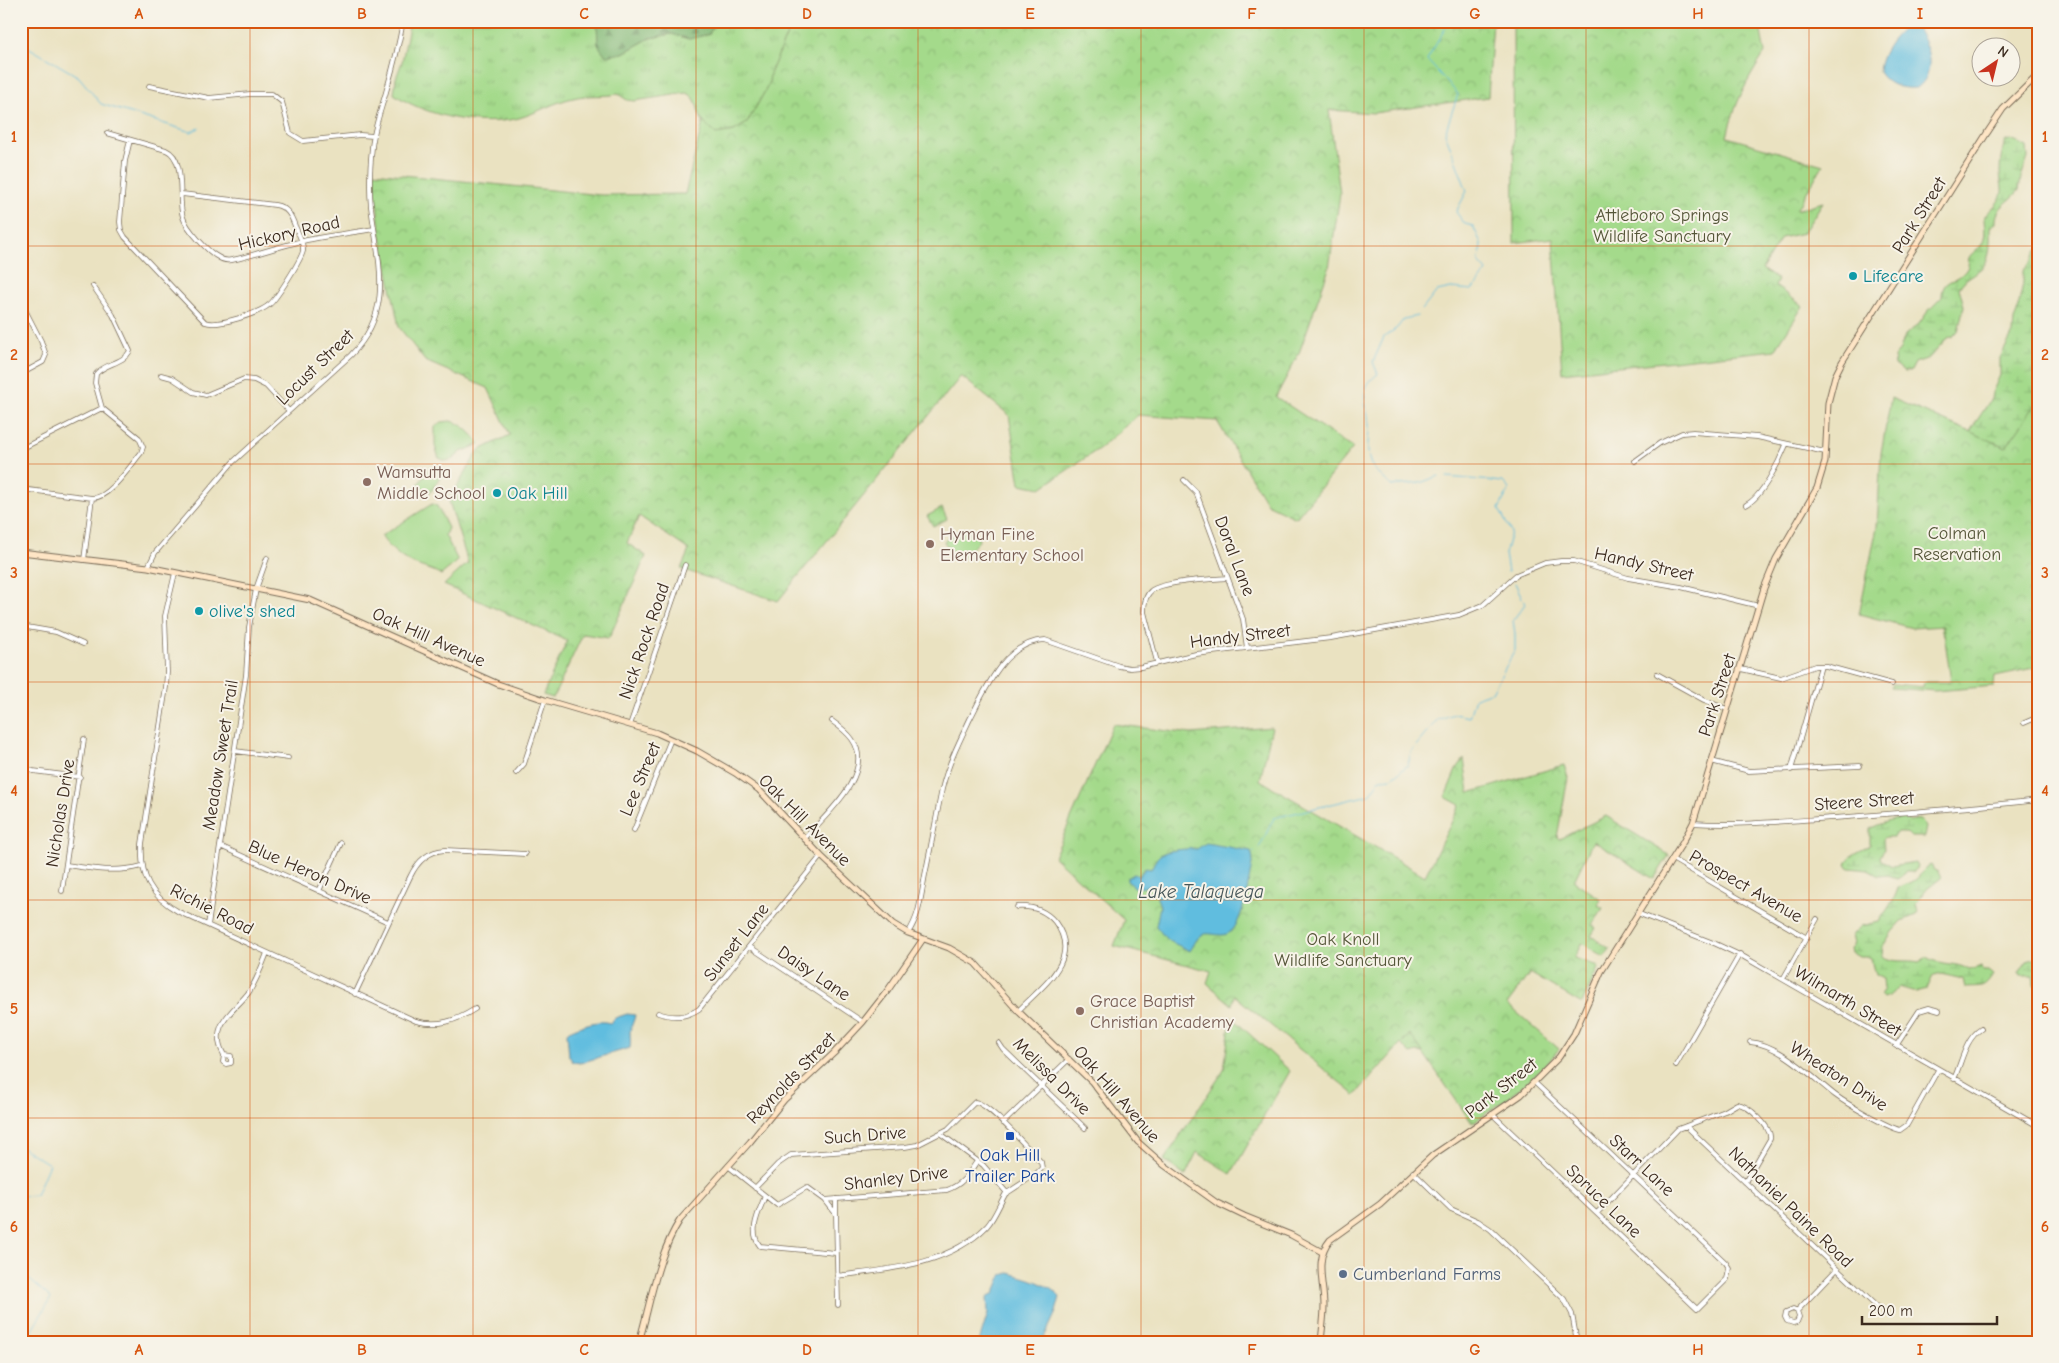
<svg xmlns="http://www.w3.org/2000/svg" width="2059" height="1363" font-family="'Comic Neue',sans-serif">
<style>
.grass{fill:url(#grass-tufts);stroke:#708254}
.forest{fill:url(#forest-firs);stroke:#5f724a}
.wetland{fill:url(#wetland-marsh);stroke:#708254}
.park{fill:url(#park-crowns);stroke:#708254}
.pitch{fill:#a4da8b;stroke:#708254}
.water{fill:#61bddf;stroke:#4e747e}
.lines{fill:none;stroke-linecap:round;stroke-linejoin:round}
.stream{stroke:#61bddf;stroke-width:1}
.street-casing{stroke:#786a57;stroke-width:5.5}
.secondary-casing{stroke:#786a57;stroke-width:7}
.street{stroke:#fff;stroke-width:4}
.secondary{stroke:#fee5c5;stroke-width:5}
.grid{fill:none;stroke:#d7540e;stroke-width:1;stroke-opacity:0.55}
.culture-dot{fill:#0f9aa8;stroke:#f7f3e8;stroke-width:2}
.education-dot{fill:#8d6e63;stroke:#f7f3e8;stroke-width:2}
.transit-dot{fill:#1a4fb4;stroke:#f7f3e8;stroke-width:2}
.service-dot{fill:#5c6f8a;stroke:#f7f3e8;stroke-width:2}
.labels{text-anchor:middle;stroke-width:4;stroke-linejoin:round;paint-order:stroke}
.park-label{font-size:18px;fill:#555639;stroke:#f7f3e8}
.street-label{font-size:18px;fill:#3b2a1e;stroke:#f7f3e8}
.culture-label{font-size:18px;fill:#0d838f;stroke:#f7f3e8;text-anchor:start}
.education-label{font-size:18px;fill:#785e54;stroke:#f7f3e8;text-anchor:start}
.transit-label{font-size:18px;fill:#164399;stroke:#f7f3e8}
.service-label{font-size:18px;fill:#4e5e75;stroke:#f7f3e8;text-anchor:start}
.water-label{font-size:19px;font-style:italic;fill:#465658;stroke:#f7f3e8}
.neatline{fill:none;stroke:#d7540e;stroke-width:2}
.grid-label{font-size:16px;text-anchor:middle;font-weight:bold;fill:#d7540e}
</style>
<defs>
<pattern id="grass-tufts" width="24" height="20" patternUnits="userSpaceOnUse" patternTransform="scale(1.25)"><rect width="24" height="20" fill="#a4da8b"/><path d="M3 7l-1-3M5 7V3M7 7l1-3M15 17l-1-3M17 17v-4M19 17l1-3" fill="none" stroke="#8ebb78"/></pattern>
<pattern id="forest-firs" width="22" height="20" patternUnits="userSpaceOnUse" patternTransform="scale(1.25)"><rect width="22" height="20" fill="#83ba77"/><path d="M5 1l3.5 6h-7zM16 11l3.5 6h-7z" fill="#6c9761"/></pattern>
<pattern id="wetland-marsh" width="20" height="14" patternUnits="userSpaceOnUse" patternTransform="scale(1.25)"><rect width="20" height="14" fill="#a4da8b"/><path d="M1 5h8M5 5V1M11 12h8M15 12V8" fill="none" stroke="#8ebb78"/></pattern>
<pattern id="park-crowns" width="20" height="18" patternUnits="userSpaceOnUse" patternTransform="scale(1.25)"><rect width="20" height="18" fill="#a4da8b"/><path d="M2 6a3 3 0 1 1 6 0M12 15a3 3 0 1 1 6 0" fill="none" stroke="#8ebb78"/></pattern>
</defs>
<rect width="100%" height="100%" fill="#f7f3e8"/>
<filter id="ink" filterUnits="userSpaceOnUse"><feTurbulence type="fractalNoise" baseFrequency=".02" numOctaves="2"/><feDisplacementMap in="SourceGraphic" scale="10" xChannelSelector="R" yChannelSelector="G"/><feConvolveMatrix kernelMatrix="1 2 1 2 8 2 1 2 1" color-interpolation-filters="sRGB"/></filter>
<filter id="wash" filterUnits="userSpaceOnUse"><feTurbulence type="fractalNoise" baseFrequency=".0096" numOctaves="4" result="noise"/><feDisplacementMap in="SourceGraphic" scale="20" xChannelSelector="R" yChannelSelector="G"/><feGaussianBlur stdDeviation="1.12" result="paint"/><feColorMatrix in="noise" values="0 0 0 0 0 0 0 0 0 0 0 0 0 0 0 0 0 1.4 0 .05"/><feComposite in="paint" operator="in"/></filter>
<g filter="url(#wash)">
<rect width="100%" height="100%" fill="#eae2c1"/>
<path class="grass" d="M410 21H597L598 45 623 53 650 38 672 34 689 39 709 34 716 21H793L770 74 769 84 747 123 734 131 716 134C712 130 705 125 702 120 696 110 699 98 687 93L634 101 627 100 618 94C603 97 588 94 573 98 554 102 537 113 519 118 481 128 425 116 394 94L396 78 402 62Z"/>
<path class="forest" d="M597 21H716L709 34 689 39 672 34 650 38 623 53 606 56 598 45Z"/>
<path class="wetland" d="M2011 140 2027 147 2028 158 2021 177 2019 190C2011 202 1995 206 1996 223L1990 227C1990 241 1992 261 1979 270 1970 278 1967 276 1959 288L1964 306 1958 331 1953 336 1946 339 1929 358 1915 363 1911 371 1904 372 1895 365 1894 357 1900 350 1905 335 1919 324 1928 311 1942 297C1942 277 1956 284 1966 270 1970 265 1967 260 1970 256 1973 252 1979 249 1982 244 1987 235 1984 226 1984 217 1990 210 1998 204 2001 196 2004 189 2000 180 2000 172 2000 162 2002 151 2005 141Z
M2038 249V643L1949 644 1942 631 1940 622 1965 439 1991 399 1992 393 2000 375V358L2013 333 2014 320 2017 313 2023 283V271L2031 262Z
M1904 817 1909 821 1920 819 1926 827 1924 837H1911L1906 832H1897L1893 837H1886L1883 839 1884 849 1880 857 1881 860 1892 866 1915 862 1917 866 1914 872H1906L1897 878 1888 875 1879 876 1868 870 1850 868 1846 865C1849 853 1861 852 1870 845V829C1877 824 1895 820 1904 817Z
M1931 865 1934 870 1938 872 1941 878 1927 889 1916 904 1918 911 1916 915 1902 921 1892 932 1883 946 1882 956C1894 964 1906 959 1919 962L1927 957C1943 967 1956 961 1969 970L1982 966 1983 971H1988L1993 975C1984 990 1981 987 1965 988L1963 979 1941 974 1933 976 1927 989 1916 992 1899 987 1890 995 1883 998 1880 995 1884 989 1883 979 1875 975 1871 959 1867 957H1859L1851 952 1850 948 1854 944 1852 935 1861 926 1879 922C1886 910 1894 902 1898 888 1904 884 1910 884 1915 880 1921 876 1923 868 1931 865Z
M2038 958V989L2034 984 2033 976H2021L2019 973 2027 961Z
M1416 1031 1430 1050 1424 1053 1418 1052 1411 1054 1399 1042Z"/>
<path class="park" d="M793 21H1493L1488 97 1374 113 1329 110 1340 194 1329 268 1299 353 1276 397 1353 448 1296 518 1267 504 1217 421 1138 415 1100 448 1041 488 1020 484 1009 415 961 376 778 601 681 569 689 550 639 516 627 543 646 556 609 638 583 634 553 698 543 695 567 641 444 585 468 563 449 501 478 451 510 435 488 388 425 361 399 327 381 237 373 172 601 195 685 194 703 122 716 134 734 131 747 123 769 84 770 74Z
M1513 21H1766L1761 32 1765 53C1747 80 1734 104 1727 137L1823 165 1796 210 1823 202 1803 233 1781 238 1762 269 1778 280 1775 286 1803 306 1775 350 1562 373 1553 238 1514 243Z
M1891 398 2006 447 2038 401V667L1995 676 1994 686 1936 691 1891 688 1893 684 1923 687 1924 682H1951L1943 626 1912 628 1859 614 1877 527 1881 453Z
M942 508 947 519 933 526 927 516Z
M1113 724 1191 734 1272 727 1260 780 1425 876 1460 805 1445 797 1456 770 1464 759 1469 793 1564 765 1568 778 1557 837 1559 839 1606 816 1669 855 1654 879 1593 841 1574 881 1601 899 1598 905 1603 908 1592 925 1596 928 1591 936 1610 949 1604 957 1582 943 1574 958 1599 966 1582 1004 1530 973 1507 1004 1559 1049C1535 1079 1504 1102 1472 1123L1410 1034 1355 1095 1234 995 1232 1005 1207 983 1211 971 1114 946 1124 920 1054 857Z
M1231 1017 1290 1071 1231 1174 1197 1152 1185 1176 1164 1160 1224 1070Z"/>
<path class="pitch" d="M450 421C463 423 472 434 480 444L461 452 453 459 446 461 439 458 435 446V426L442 422Z
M430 467 441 475 430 493 418 485Z
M432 504 437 506 448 528 445 535 458 561 441 575C434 570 427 569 419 566 403 561 390 549 381 536Z
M960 530 969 531 978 537 979 541 960 560 944 542 948 538Z"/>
<path class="water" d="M1906 27 1917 29C1929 46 1937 73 1917 88 1901 89 1888 86 1879 72 1880 55 1892 37 1906 27Z
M1206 843 1251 851 1253 859C1249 876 1244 924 1229 933 1220 939 1207 929 1199 937 1195 941 1193 947 1190 951L1167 940 1156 926 1160 906 1157 898V889L1152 886 1136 888 1127 881V878L1134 874 1139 876 1145 868 1151 869C1153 865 1156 858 1160 855 1166 850 1189 848 1197 849Z
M627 1014 635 1015C634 1021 631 1026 630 1031 630 1037 631 1042 630 1048L580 1063 573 1062 569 1056 567 1033 569 1031C581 1026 597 1019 610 1023L615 1018Z
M1009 1273C1027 1278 1048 1283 1060 1297L1056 1312 1042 1342H979L988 1313 987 1298 994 1294 1002 1275Z"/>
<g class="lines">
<path class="stream" d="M21 43 79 77 101 104 191 132 199 128
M1422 310 1437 291 1451 288 1472 290 1487 271 1479 262 1481 243 1473 226 1465 224 1456 212 1467 191 1445 133 1458 94 1427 60 1447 25V21
M1417 316 1404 319 1397 328 1384 337 1373 362 1378 374C1355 390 1369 406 1369 427 1369 439 1366 450 1370 462 1373 470 1385 479 1391 486L1420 483 1439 476
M1447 477 1503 482 1509 489 1499 509 1511 532 1505 554 1508 572
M1259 848 1274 818 1369 795 1380 779 1392 778 1408 765 1411 752 1437 720 1454 714 1469 717 1475 698 1492 692 1515 650V634L1513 620 1525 604 1515 583
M1252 853 1254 851
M21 1147 49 1164 36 1195 21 1196
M21 1264 24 1275 51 1298 25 1342"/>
</g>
</g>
<g filter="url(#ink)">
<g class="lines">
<defs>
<path id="street" d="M149 86 209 98 250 94H272L282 102 290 133 303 141 360 135 373 136
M107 133 166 150C187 159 177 200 183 217 186 228 208 252 218 257 222 260 227 261 232 260 256 255 279 246 303 241 326 236 351 233 374 229
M130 140 125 161 120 222 121 230 125 237 205 322C218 327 260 313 270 304 277 298 301 260 303 251 304 243 298 233 295 226 291 215 287 207 275 205L182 194
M93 286 113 315 130 351C123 364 105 363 96 374L95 383 102 408
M21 302 41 341 46 355 43 362 21 374
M161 375 172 378 193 392 206 395 244 379 254 380 266 386 289 411
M21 449 102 408 139 438 143 447 141 453C130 466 109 499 92 498L21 489
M1635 461 1660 443 1682 433 1693 432 1757 437 1825 452
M1184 480 1196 492 1243 619 1247 648
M1746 505C1762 497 1779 462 1786 445
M84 560 92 498
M148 567 155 553 233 462 351 355C395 310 378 262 371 207 369 187 370 167 372 147 374 128 381 110 386 92 393 68 399 45 403 21
M175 573 165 616 167 672 166 687 142 844C140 876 150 896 179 912L416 1021C438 1027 456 1021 475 1009
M21 626 56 632 83 644
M1157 662 1144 612C1144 604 1145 595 1152 590 1165 581 1211 579 1228 578
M1741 669 1781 678 1815 666H1826L1892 684
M1657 674 1704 700 1727 709
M2024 723 2038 717
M630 725 685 565
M235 751 288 758
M1711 761 1749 771 1860 766
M21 767 33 771 80 777
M1791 770 1821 666
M516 773 524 764 545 700
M1693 823C1739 826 1787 821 1833 818 1901 813 1970 808 2038 800
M634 830 671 739
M804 839C825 816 876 773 852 739 847 732 839 726 832 721
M220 846 388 922
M1672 859 1807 938
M66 865C92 869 116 873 142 866
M62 891 84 739
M319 891 341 843
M1017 907C1032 906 1045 910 1055 922 1083 959 1042 986 1018 1011
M1637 913 1716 944 1744 957 2038 1126
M208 925 246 675 249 627 256 589 267 558
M908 933C920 915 921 896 925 875 931 847 936 818 942 789 948 764 959 742 970 719 986 688 1005 642 1045 640L1119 666 1130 668 1141 667 1196 654 1331 638 1459 615 1483 605 1516 575 1545 563 1561 561H1574L1628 578 1681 587 1759 606
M750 947 863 1022
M1783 979 1817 919
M355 994 410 877C417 862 428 851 445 850L525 854
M658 1013C673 1018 685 1018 699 1009L821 856
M1750 1042C1780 1044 1813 1078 1835 1095 1847 1104 1887 1127 1900 1130L1907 1125 1938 1070
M999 1043 1003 1049 1085 1128
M1896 1046 1919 1011 1929 1008 1939 1011
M224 1055 223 1062 226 1064 231 1063V1056L224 1055C207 1025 235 1011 249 992 257 980 262 966 267 953
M1676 1065 1740 954
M1954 1079C1962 1062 1965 1039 1981 1029
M1492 1114 1697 1309 1727 1279 1729 1268 1726 1263 1534 1082
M1003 1123 1069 1059
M1686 1126 1877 1307
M728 1166 777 1205 807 1187 825 1200 947 1190C963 1184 968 1175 977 1161
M1413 1172 1451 1209 1478 1221 1490 1229 1564 1299 1572 1314 1577 1342
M755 1188 778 1164 791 1155 905 1147 917 1145 948 1129 975 1102C989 1103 1029 1150 1041 1162L1042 1168 1036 1174 1007 1193 983 1165 941 1134
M765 1196C759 1212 748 1231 760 1246L836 1253
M825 1200 836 1214V1199
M1597 1213 1678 1129 1725 1111 1737 1104C1749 1105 1772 1128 1770 1139L1745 1182
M836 1214 838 1305
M837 1276C889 1269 948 1266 987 1226 995 1217 1000 1203 1006 1193
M1797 1311 1799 1317 1797 1322 1793 1323 1787 1321 1785 1317 1786 1312 1793 1309 1797 1311 1837 1269"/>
<path id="secondary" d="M21 552 148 567 310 600 498 684 545 700 657 733 697 751 735 773 759 790 821 856 893 924 908 933 949 948 975 963 1018 1011 1092 1082 1138 1142 1164 1165 1217 1203 1244 1216 1291 1235 1322 1252
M639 1342C651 1301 657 1256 680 1220L750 1142 784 1100 834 1053 863 1022 888 990 923 939
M1321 1342C1322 1330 1324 1318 1324 1306 1324 1283 1314 1259 1330 1240L1380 1204 1433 1155 1521 1095 1559 1057 1574 1034 1601 972 1683 842 1693 823 1698 807 1764 588 1776 559 1817 488 1825 462 1828 403 1835 376 1842 362 1987 133 2003 109 2038 75"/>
</defs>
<use href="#street" class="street-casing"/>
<use href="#secondary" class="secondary-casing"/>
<use href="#street" class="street"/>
<use href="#secondary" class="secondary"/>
</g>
</g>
<path class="grid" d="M250 21V1342M473 21V1342M696 21V1342M918 21V1342M1141 21V1342M1364 21V1342M1586 21V1342M1809 21V1342M21 246H2038M21 464H2038M21 682H2038M21 900H2038M21 1118H2038"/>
<g class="culture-dot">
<circle cx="1853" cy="276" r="5"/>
<circle cx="497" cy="493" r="5"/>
<circle cx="199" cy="611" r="5"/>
</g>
<g class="education-dot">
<circle cx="367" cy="482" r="5"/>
<circle cx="930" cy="544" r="5"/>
<circle cx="1080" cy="1011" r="5"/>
</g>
<rect class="transit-dot" x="1005" y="1131" width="10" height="10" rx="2.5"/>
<circle class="service-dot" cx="1343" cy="1274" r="5"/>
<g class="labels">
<g class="park-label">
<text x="1662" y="221">Attleboro Springs<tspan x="1662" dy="21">Wildlife Sanctuary</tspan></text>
<text x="1957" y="539">Colman<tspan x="1957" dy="21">Reservation</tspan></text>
<text x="1343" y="945">Oak Knoll<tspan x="1343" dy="21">Wildlife Sanctuary</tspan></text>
</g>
<g class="street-label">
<text transform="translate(1919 215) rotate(-58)" y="6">Park Street</text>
<text transform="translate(289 233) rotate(-13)" y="6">Hickory Road</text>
<text transform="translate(315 367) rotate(-44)" y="6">Locust Street</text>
<text transform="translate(1235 556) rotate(69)" y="6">Doral Lane</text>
<text transform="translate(1644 564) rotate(13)" y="6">Handy Street</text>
<text transform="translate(1240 636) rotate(-7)" y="6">Handy Street</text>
<text transform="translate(429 637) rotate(24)" y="6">Oak Hill Avenue</text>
<text transform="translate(644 641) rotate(-71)" y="6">Nick Rock Road</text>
<text transform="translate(1717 695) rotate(-72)" y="6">Park Street</text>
<text transform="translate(220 755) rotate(-81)" y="6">Meadow Sweet Trail</text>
<text transform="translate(640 779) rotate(-67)" y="6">Lee Street</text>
<text transform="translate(1864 801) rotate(-4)" y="6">Steere Street</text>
<text transform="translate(60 813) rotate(-81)" y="6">Nicholas Drive</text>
<text transform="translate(805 820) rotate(45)" y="6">Oak Hill Avenue</text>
<text transform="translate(310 872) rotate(24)" y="6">Blue Heron Drive</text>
<text transform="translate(1746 886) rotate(30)" y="6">Prospect Avenue</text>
<text transform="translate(212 909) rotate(27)" y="6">Richie Road</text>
<text transform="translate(736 942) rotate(-52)" y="6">Sunset Lane</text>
<text transform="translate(814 973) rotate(34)" y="6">Daisy Lane</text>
<text transform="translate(1848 1001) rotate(31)" y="6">Wilmarth Street</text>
<text transform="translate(1052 1076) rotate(45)" y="6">Melissa Drive</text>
<text transform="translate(1839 1076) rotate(33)" y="6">Wheaton Drive</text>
<text transform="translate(791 1078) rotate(-46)" y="6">Reynolds Street</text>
<text transform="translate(1501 1088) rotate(-38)" y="6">Park Street</text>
<text transform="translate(1117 1094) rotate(49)" y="6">Oak Hill Avenue</text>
<text transform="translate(865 1135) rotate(-4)" y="6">Such Drive</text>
<text transform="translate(1642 1165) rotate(43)" y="6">Starr Lane</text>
<text transform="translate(896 1178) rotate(-7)" y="6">Shanley Drive</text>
<text transform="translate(1604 1201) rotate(44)" y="6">Spruce Lane</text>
<text transform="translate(1791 1207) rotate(44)" y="6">Nathaniel Paine Road</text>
</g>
<g class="culture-label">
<text x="1863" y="282">Lifecare</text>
<text x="507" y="499">Oak Hill</text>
<text x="209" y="617">olive's shed</text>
</g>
<g class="education-label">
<text x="377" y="478">Wamsutta<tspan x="377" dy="21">Middle School</tspan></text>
<text x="940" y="540">Hyman Fine<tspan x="940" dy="21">Elementary School</tspan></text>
<text x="1090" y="1007">Grace Baptist<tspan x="1090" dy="21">Christian Academy</tspan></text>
</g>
<g class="transit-label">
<text x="1010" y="1161">Oak Hill<tspan x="1010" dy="21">Trailer Park</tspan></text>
</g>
<g class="service-label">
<text x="1353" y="1280">Cumberland Farms</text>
</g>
<g class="water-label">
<text x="1201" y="898">Lake Talaquega</text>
</g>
</g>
<rect width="2059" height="1363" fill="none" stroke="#f7f3e8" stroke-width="55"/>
<g transform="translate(1996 62) rotate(35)"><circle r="24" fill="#f7f3e8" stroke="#aca397"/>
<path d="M0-4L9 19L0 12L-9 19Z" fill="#c8321e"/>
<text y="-8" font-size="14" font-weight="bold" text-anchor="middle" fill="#3b2a1e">N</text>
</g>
<path d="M1862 1316v8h135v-8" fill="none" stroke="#3b2a1e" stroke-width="2.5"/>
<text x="1869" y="1316" font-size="15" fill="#3b2a1e" stroke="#f7f3e8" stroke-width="4" paint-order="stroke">200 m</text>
<rect x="28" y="28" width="2004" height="1308" class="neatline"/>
<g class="grid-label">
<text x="139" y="19">A</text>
<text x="362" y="19">B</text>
<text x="584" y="19">C</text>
<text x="807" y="19">D</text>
<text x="1030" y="19">E</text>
<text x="1252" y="19">F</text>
<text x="1475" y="19">G</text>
<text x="1698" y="19">H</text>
<text x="1920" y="19">I</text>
<text x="14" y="142">1</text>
<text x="2045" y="142">1</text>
<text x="14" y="360">2</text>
<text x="2045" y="360">2</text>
<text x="14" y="578">3</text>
<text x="2045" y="578">3</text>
<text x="14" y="796">4</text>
<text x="2045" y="796">4</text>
<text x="14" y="1014">5</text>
<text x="2045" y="1014">5</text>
<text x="14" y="1232">6</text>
<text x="2045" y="1232">6</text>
<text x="139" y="1355">A</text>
<text x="362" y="1355">B</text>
<text x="584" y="1355">C</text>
<text x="807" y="1355">D</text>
<text x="1030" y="1355">E</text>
<text x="1252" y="1355">F</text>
<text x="1475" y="1355">G</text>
<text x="1698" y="1355">H</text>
<text x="1920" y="1355">I</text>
</g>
</svg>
